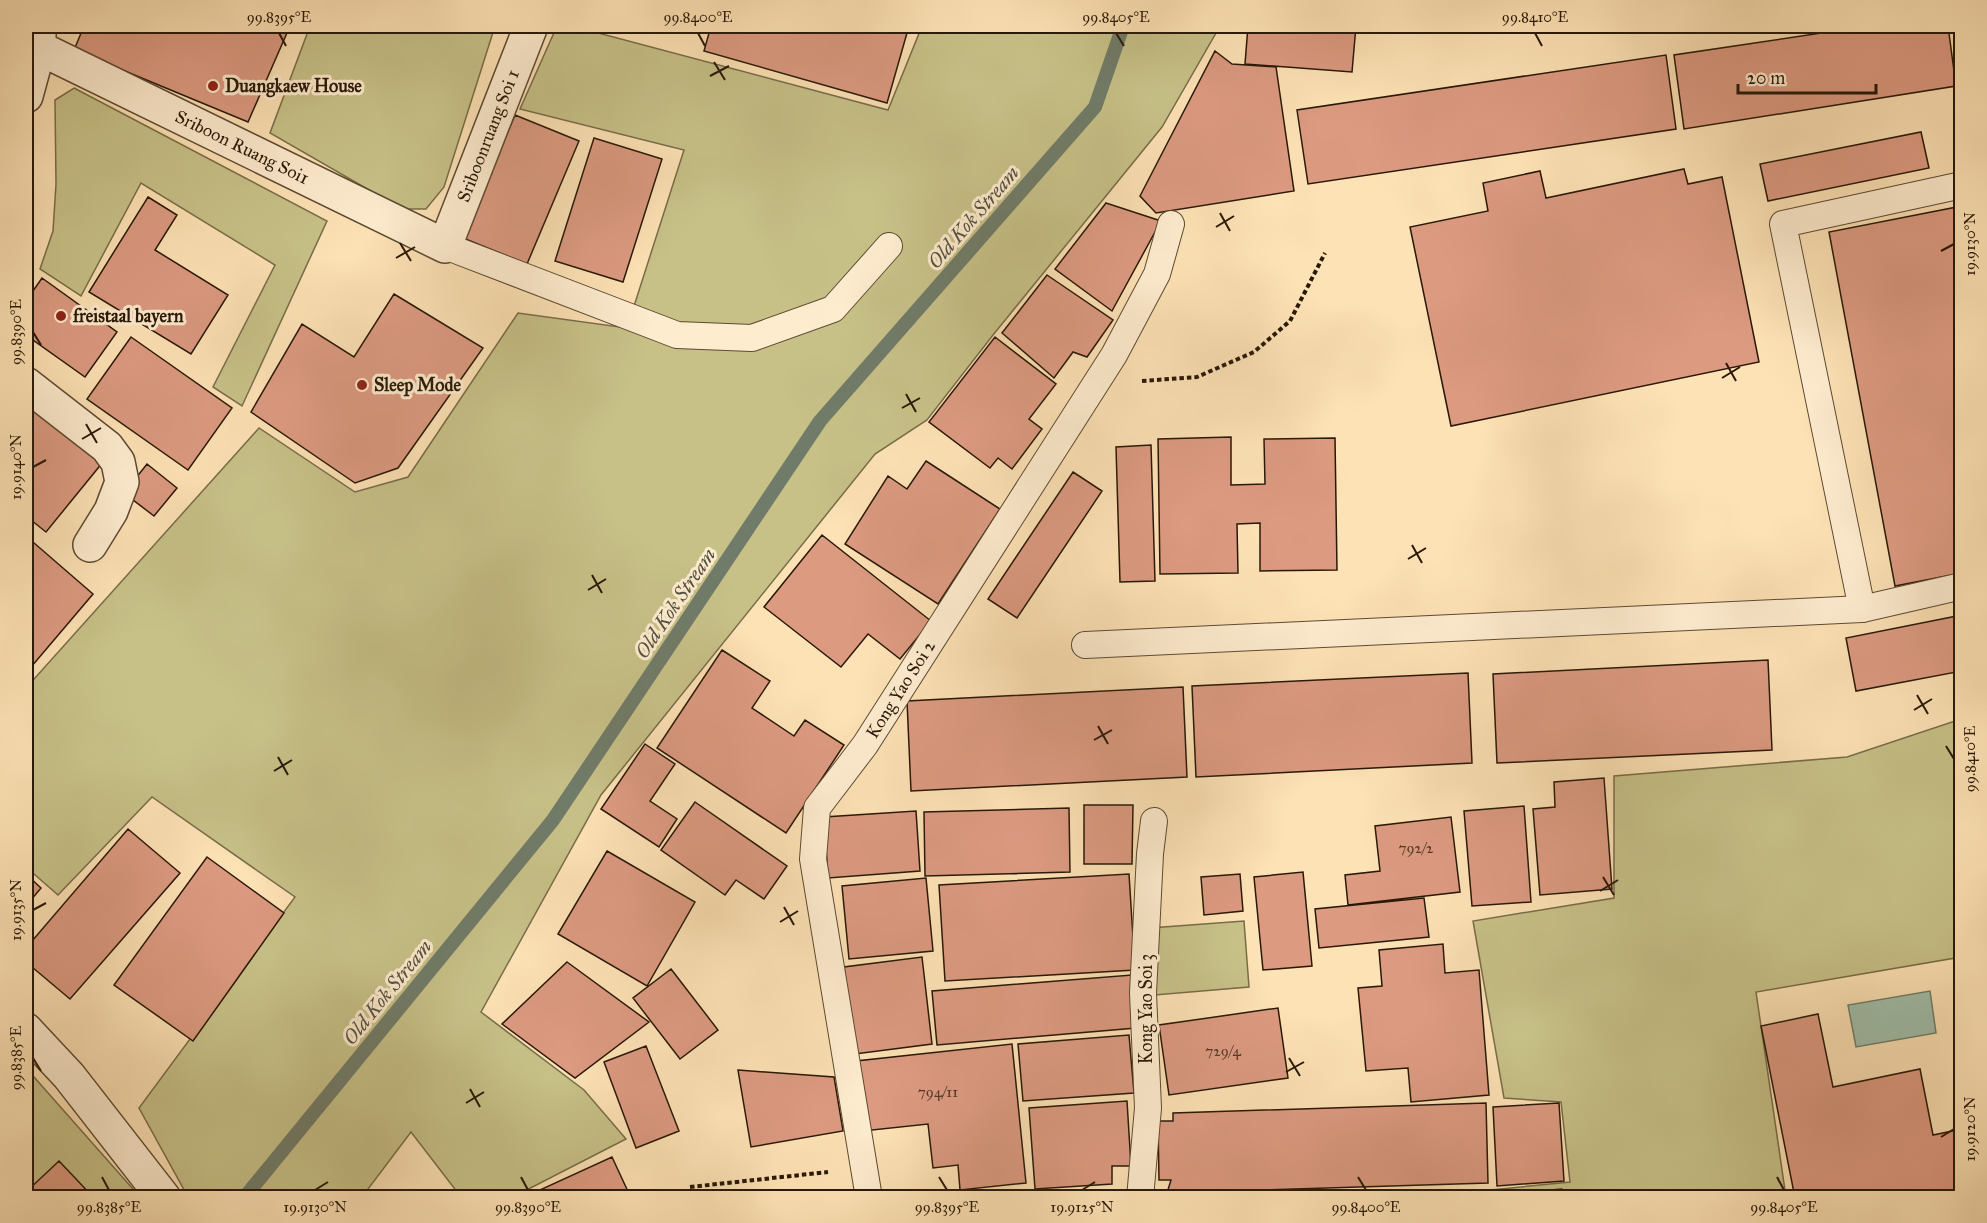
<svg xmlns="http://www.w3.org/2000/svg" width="1987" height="1223" font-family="'IM FELL Great Primer',serif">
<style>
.green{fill:#c7c188;stroke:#786c48;stroke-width:1.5}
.water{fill:#a0beaa;stroke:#707c69;stroke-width:1.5}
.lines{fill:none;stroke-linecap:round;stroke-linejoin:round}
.stream{stroke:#707c69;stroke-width:14}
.building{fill:#dc9a81;stroke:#281807;stroke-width:1.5}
.service-casing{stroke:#5d4a32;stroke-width:28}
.minor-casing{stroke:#5d4a32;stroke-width:36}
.path{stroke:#281807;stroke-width:4;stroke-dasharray:4.5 3;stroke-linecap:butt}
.service{stroke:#feeccf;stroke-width:26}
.minor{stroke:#feeccf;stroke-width:33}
.ticks{fill:none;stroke:#281807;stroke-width:2}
.poi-dot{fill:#8f2418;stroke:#feeccf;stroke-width:2}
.labels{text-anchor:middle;stroke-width:6;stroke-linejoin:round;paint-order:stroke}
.number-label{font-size:15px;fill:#553826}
.poi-label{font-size:18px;font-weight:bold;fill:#281807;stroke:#feeccf;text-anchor:start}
.street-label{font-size:18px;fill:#281807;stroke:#feeccf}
.water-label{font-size:20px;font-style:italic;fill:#525240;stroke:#feeccf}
.neatline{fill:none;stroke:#281807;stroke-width:2}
.ticks-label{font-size:15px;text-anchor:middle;fill:#281807}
</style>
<rect width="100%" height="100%" fill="#fde2b5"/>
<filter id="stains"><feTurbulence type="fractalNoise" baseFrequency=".00333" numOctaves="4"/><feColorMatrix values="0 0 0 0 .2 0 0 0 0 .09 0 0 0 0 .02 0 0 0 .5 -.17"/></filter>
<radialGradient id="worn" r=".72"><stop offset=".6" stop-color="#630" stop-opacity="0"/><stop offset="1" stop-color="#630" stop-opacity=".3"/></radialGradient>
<path class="green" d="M310 26H495L444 187 426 209H402L270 133Z
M557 26H572L888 110 922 26H1220L1162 127 993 335 927 420 875 454 601 795 481 1012 584 1090 626 1139 513 1197H461L411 1132 362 1197H188L139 1108 295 897 152 797 58 895 26 867V688L259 428 355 492 408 477 518 313 627 328 684 150 520 109Z
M74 88 327 221 242 406 213 387 275 265 141 183 81 296 40 269 53 231 56 184 55 100Z
M1961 719V957L1756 992 1786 1197 1450 1198V1194L1570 1182 1561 1102 1504 1098 1473 921 1614 898V776L1847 757Z
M1244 921 1249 987 1155 995 1150 928Z
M34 1077 140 1197 26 1198V1088Z"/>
<path class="water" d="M1930 991 1936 1033 1856 1047 1848 1005Z"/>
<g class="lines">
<path class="stream" d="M244 1198 553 820 820 421 1095 107 1123 26"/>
</g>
<path class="building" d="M84 26H290L248 122 74 50Z
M711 26H909L887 103 704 51Z
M1248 26H1356L1352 72 1245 64Z
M1868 26H1948L1956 86 1684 129 1674 55Z
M1215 51 1232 64 1276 67 1294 191 1156 213 1140 196Z
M1666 55 1676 129 1308 184 1297 110Z
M1958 102H1962V139Z
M515 115 579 141 527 264 463 238Z
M1921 132 1929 168 1768 201 1760 164Z
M594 138 662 159 623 282 555 261Z
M1684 169 1688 184 1722 177 1759 362 1451 426 1410 227 1488 211 1483 183 1540 171 1546 198Z
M148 197 177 215 155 250 228 295 191 354 89 292Z
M1106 203 1161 221 1112 311 1055 269Z
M1962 206V573L1895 586 1829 232Z
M1047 275 1113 320 1087 357 1073 352 1054 378 1002 333Z
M42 278 117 332 85 377 26 335V301Z
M394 294 483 348 398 468 355 483 251 412 302 324 354 357Z
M131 337 232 408 188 470 87 399Z
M995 337 1056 384 1029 419 1042 429 1012 469 998 458 990 468 929 422Z
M26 393 107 457 46 532 26 516Z
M1231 437V485L1265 484 1264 439 1335 438 1337 570 1260 571V523L1237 524 1238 573 1160 574 1158 439Z
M1151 445 1155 581 1120 582 1116 447Z
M926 461 1000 509 938 604 845 544 888 476 907 489Z
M147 464 177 488 154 516 124 493Z
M1073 472 1102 491 1017 618 988 599Z
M822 535 931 621 900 659 868 634 841 667 764 607Z
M26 536 93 594 26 673Z
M1962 615V671L1856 691 1846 638Z
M722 650 770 681 752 708 794 736 805 720 844 745 786 833 657 748Z
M1768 660 1772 750 1497 763 1493 674Z
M1468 673 1472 763 1196 777 1192 686Z
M1183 687 1187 777 911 791 907 701Z
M645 744 675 764 650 801 677 819 659 847 601 809Z
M1604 778 1612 889 1540 895 1533 809 1555 807 1554 782Z
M695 802 787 866 764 899 736 880 725 895 661 850Z
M1084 805H1133L1132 864H1084Z
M1524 806 1531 902 1472 906 1464 811Z
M1069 808 1070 872 925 876 924 812Z
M916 811 920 871 828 878 824 817Z
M1451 817 1460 892 1348 905 1345 875 1380 871 1375 826Z
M128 829 180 873 70 999 26 962V948Z
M607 851 695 902 647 986 558 934Z
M207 857 284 913 193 1041 114 985Z
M1303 872 1312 966 1263 970 1254 877Z
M26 874 41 888 26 906Z
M1129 874 1135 970 945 981 939 885Z
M1240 874 1243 911 1204 915 1201 877Z
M926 878 933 951 849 959 842 886Z
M1424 898 1429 937 1319 948 1315 909Z
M1443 944 1445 973 1479 970 1489 1095 1411 1102 1408 1068 1366 1071 1358 988 1382 986 1379 950Z
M922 957 932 1044 855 1054 844 967Z
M567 962 649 1022 575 1078 502 1024Z
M671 969 718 1030 680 1059 633 998Z
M1132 975 1136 1028 937 1045 932 991Z
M1278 1008 1288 1078 1169 1095 1159 1025Z
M1818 1014 1833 1087 1920 1069 1933 1135 1962 1129V1198H1795L1761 1026Z
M1129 1035 1134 1093 1023 1101 1018 1044Z
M1012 1044 1026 1183 960 1190 958 1165 933 1168 928 1124 863 1131 856 1061Z
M646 1046 679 1131 636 1148 604 1062Z
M738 1070 834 1077 843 1131 751 1147Z
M1127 1101 1131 1166H1112V1184L1035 1189 1029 1108Z
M1486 1103 1488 1183 1167 1193 1171 1180H1159L1158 1121H1173V1113Z
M1559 1103 1564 1181 1497 1186 1493 1107Z
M612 1157 631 1198H533L531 1194Z
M59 1161 94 1198H26V1192Z
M1562 1189 1563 1198H1501L1500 1194Z
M1023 1192 1024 1198H945Z
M1040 1192 1124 1196V1198H1040Z"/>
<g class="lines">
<defs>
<g id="service">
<path d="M445 246 677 335 752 338 833 309 889 246"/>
<path d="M1862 609 1783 224 1962 185"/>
<path d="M1085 645 1862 609 1962 586"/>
<path id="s1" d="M869 1198 813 859 817 808 865 745 1114 355 1157 274 1171 224"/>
<path d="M1140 1198 1148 1108 1143 993 1150 854 1154 821"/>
</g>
<g id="minor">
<path id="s2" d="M39 48 445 246 531 26"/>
<path d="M26 96 39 48V27"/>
<path d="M26 384 107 447 118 462 122 482 111 511 90 545"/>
<path d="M26 1030 69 1076 164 1198"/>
</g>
</defs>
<use href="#service" class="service-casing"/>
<use href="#minor" class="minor-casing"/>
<path class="path" d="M1142 381 1197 377 1254 352 1290 321 1325 253
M690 1187 828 1172"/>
<use href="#service" class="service"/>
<use href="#minor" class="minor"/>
</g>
<path class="ticks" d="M279 33 286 46M698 33 705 46M1116 33 1124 46M1535 33 1542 46M714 62 725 80M710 76 729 66M1220 213 1230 231M1216 227 1234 216M400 243 411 261M1941 251 1954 244M396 258 415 247M33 332 41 345M1726 363 1736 381M1722 378 1740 367M906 394 916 412M902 408 920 398M86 424 97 443M82 439 101 428M33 467 46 460M1412 545 1422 563M1408 559 1426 548M592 575 602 593M588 590 606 579M1917 695 1928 714M1914 710 1932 699M1098 726 1108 744M1094 740 1112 730M1946 746 1954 759M278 757 288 775M274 771 292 760M1603 877 1614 895M1600 891 1618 880M784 907 794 925M33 910 46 903M780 922 798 911M33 1058 41 1071M1289 1058 1300 1076M1286 1072 1304 1062M470 1089 480 1107M466 1103 484 1092M1941 1137 1954 1129M102 1177 109 1190M521 1177 528 1190M939 1177 947 1190M1358 1177 1366 1190M1777 1177 1784 1190M315 1190 328 1182M1082 1190 1095 1182"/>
<g class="poi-dot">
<circle cx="213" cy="86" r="6"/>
<circle cx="61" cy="316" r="6"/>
<circle cx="362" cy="385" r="6"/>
</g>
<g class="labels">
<g class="number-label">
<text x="1416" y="853">792/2</text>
<text x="1223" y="1056">729/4</text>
<text x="938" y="1097">794/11</text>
</g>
<g class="poi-label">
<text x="225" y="92">Duangkaew House</text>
<text x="73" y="322">freistaal bayern</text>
<text x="374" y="391">Sleep Mode</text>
</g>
<g class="street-label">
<text dy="6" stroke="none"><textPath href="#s2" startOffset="570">Sriboonruang Soi 1</textPath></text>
<text dy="6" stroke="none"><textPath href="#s2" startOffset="226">Sriboon Ruang Soi1</textPath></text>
<text dy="6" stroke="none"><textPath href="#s1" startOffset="540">Kong Yao Soi 2</textPath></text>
<text transform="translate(1146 1009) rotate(-90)" y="6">Kong Yao Soi 3</text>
</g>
<g class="water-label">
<text transform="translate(973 217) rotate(-49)" y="7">Old Kok Stream</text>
<text transform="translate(675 603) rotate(-56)" y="7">Old Kok Stream</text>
<text transform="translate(387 992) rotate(-51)" y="7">Old Kok Stream</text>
</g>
</g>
<rect width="1987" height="1223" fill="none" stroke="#fde2b5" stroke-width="66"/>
<path d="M1738 84v9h138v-9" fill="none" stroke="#281807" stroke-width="3"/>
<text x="1747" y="84" font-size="18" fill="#281807" stroke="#feeccf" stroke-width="4.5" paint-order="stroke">20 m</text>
<rect x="33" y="33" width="1921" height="1157" class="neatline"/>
<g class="ticks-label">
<text x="279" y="22">99.8395°E</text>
<text x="698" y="22">99.8400°E</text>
<text x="1116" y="22">99.8405°E</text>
<text x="1535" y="22">99.8410°E</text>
<text transform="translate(1970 244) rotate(-90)" y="5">19.9130°N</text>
<text transform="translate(16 332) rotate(-90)" y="5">99.8390°E</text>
<text transform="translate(16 467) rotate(-90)" y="5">19.9140°N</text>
<text transform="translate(1970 759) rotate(-90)" y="5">99.8410°E</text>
<text transform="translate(16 910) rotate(-90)" y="5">19.9135°N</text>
<text transform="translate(16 1058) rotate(-90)" y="5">99.8385°E</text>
<text transform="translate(1970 1129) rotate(-90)" y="5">19.9120°N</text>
<text x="109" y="1212">99.8385°E</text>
<text x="315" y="1212">19.9130°N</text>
<text x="528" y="1212">99.8390°E</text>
<text x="947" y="1212">99.8395°E</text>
<text x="1082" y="1212">19.9125°N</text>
<text x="1366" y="1212">99.8400°E</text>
<text x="1784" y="1212">99.8405°E</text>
</g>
<rect width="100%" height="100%" filter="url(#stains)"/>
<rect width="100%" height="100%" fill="url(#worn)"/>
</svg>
